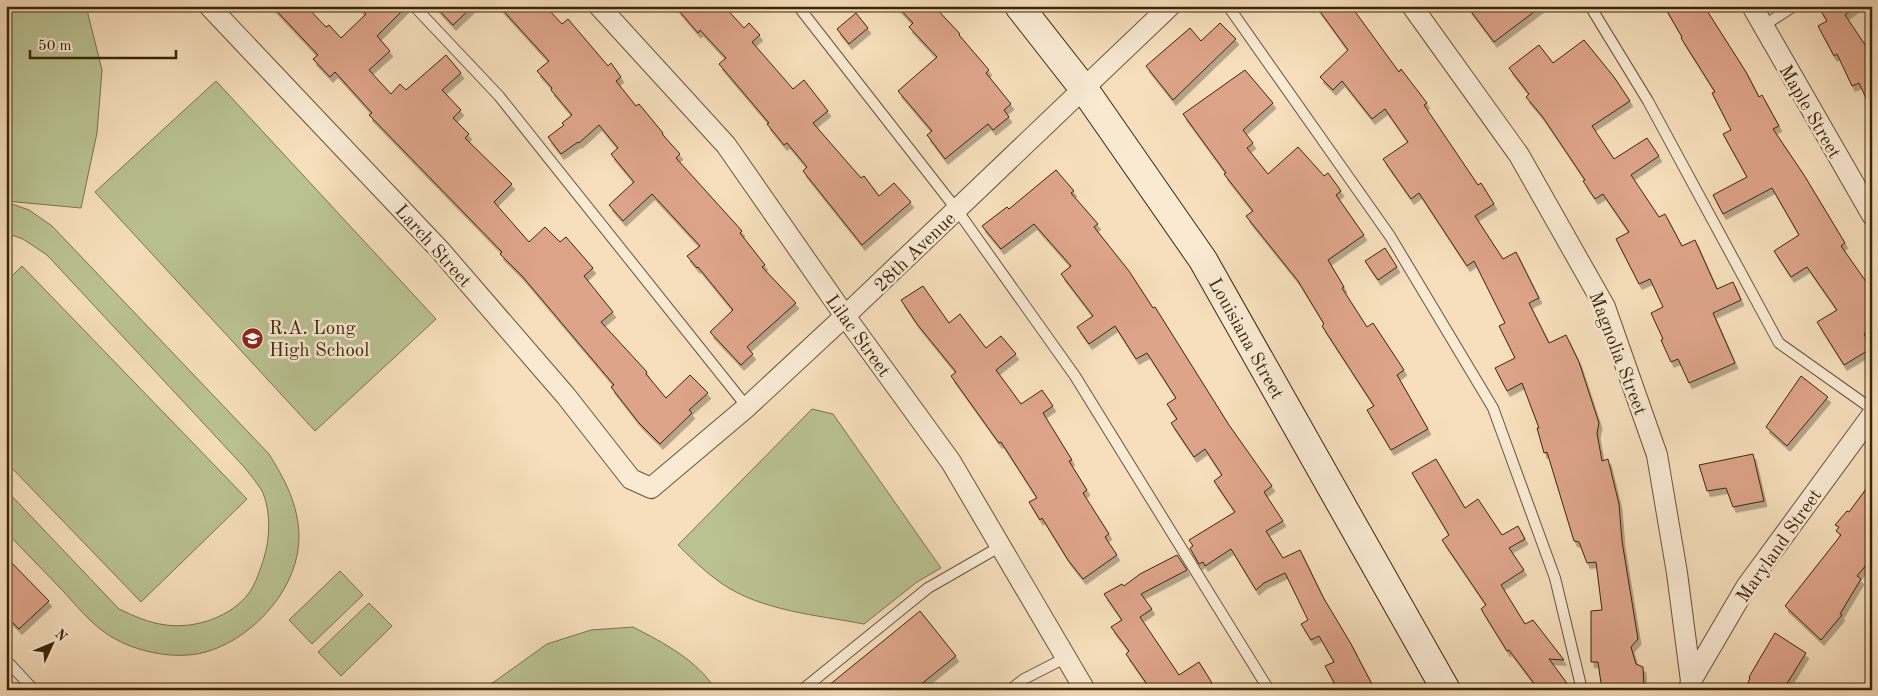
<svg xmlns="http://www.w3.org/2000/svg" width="1878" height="696" font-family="'Old Standard TT',serif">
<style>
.green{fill:#bac293;stroke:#7a744e}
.building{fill:#dea48a;stroke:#3b2609;filter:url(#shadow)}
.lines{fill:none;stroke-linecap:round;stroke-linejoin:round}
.lane-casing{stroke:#6a5436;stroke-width:12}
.street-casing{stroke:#6a5436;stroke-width:22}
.secondary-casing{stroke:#3b2609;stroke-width:30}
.lane{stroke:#faead4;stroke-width:10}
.street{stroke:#faead4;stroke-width:20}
.secondary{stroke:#faead4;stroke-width:28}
.labels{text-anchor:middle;stroke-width:5;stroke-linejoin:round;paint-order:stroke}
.street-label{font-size:19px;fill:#3b2609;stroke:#faead4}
.poi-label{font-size:19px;fill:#3b2609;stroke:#faead4;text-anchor:start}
</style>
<defs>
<filter id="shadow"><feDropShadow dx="3" dy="5.5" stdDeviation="0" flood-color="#0004"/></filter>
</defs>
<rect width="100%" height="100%" fill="#f7dfbd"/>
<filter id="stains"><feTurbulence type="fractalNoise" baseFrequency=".004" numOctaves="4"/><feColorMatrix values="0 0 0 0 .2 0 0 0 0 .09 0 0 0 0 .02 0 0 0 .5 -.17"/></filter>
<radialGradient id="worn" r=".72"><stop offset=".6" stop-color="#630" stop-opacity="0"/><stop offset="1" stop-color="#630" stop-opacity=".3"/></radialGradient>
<path class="green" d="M6 6H84L87 10 102 70 97 133 81 208 6 201Z
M216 81 436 319 315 431 95 192Z
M6 202 29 210 52 226 269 454C285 480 298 504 299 535 300 586 256 636 209 651 182 660 146 654 121 642 97 631 81 611 64 592 45 572 25 552 6 532V490L119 609C134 616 149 623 166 625 195 629 231 617 249 593 256 583 260 570 264 558 270 538 271 513 263 493 259 485 251 476 245 468L47 255 23 239 6 233Z
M22 266 247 499 141 602 6 462V282Z
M812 409 833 414 941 568 917 582 864 624C817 615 761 611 721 583 705 572 691 558 678 545Z
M340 571 363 595 312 644 289 620Z
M369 603 392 626 341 676 318 652Z
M633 627C664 643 697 660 716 690H489L487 687 547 644 591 630Z"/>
<path class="building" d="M272 6H306L326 27 329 25 341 38 366 14 358 6H407L377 36 390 51 369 70 391 94 400 84 406 90 446 55 461 73 442 90 461 110 453 118 469 134 465 138 512 184 494 202 529 242 545 227 560 242 566 237 593 268 584 276 613 312 601 322 647 372 646 374 666 398 690 375 708 393 689 410 692 413 660 444 639 423 611 387 614 385 522 276 500 254 502 252 369 115 372 113 335 72 330 77 313 59 318 55Z
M435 6H473L453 25Z
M499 6H545L562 24 568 19 608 66 611 63 621 77 616 81 636 106 639 104 663 133 662 134 680 154 676 158 742 231 740 233 765 265 762 267 796 303 747 347 753 354 741 365 710 332 733 310 698 267 697 268 687 256 700 246 652 194 623 221 609 205 634 182 611 154 618 148 599 125 579 143 578 142 561 154 548 137 564 125 562 123 572 115 551 90 552 88 537 71 549 61Z
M675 6H724L744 28 749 23 760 35 752 42 793 89 804 80 828 111 813 123 861 178 864 176 879 196 894 183 911 202 862 245 803 171 807 167 787 143 784 145 767 124 769 123 719 64 726 58 700 30 698 33Z
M897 6H934L960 34 959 35 989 70 986 73 1011 104 1004 110 1009 117 993 130 988 124 945 159 927 135 932 131 898 91 937 57 909 27 913 23Z
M1316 6H1351L1399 72 1401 69 1427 103 1424 105 1478 185 1481 183 1494 204 1475 216 1503 259 1516 252 1539 298 1529 303 1549 343 1566 335 1579 362 1599 423 1597 433 1602 461 1608 459 1619 504 1622 541 1638 639 1631 647 1636 664 1643 667 1644 690H1602L1598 662H1591V611L1602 610 1596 562 1587 563 1579 542 1574 541 1547 452 1544 453 1537 428H1539L1522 383 1507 391 1495 368 1515 358 1499 326 1505 323 1474 261 1467 266 1419 193 1411 199 1383 159 1408 142 1385 109 1372 119 1342 81 1333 90 1320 77 1348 50Z
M1467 6H1542L1494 42Z
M1664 6H1704L1746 72 1759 97 1762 95 1779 126 1773 129 1804 175 1845 243 1841 246 1867 283 1866 284 1872 294V329L1864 334 1872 348 1844 365 1817 322 1837 310 1807 267 1791 277 1774 251 1799 235 1772 188 1723 214 1713 195 1747 177 1723 134 1731 130 1712 93 1715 92 1681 38 1682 37Z
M1818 6H1857L1845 15 1872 55V111L1859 83 1852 86 1837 54 1834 56 1818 26 1827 21Z
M856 13 868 28 849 44 837 29Z
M1220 23 1236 39 1173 100 1146 66 1190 28 1201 41Z
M1584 40 1614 77 1630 101 1592 126 1614 159 1647 138 1659 156 1631 175 1659 217 1665 214 1682 246 1695 240 1717 289 1733 282 1741 300 1713 313 1735 363 1689 383 1678 359 1671 362 1661 340 1663 339 1651 313 1663 307 1650 279 1639 284 1616 239 1629 232 1603 194 1595 199 1583 181 1585 180 1542 116 1526 97 1529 94 1509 68 1539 45 1553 63Z
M1245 70 1273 103 1243 130 1253 143 1247 148 1268 174 1298 147 1324 176 1328 173 1341 191 1336 195 1364 235 1328 260 1344 287 1342 288 1367 327 1373 323 1404 370 1397 375 1428 429 1391 450 1367 410 1374 406 1322 326 1324 324 1298 281 1246 216 1253 211 1224 174 1226 173 1183 114Z
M1056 170 1074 191 1071 193 1098 224 1094 227 1129 271 1153 308 1155 307 1229 425 1272 486 1264 492 1283 521 1266 531 1283 558 1300 550 1323 597 1351 644 1375 690H1338L1325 666 1334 662 1319 636 1311 640 1301 624 1308 620 1285 573 1264 583 1256 590 1231 549 1205 566 1203 562 1199 564 1190 548 1193 546 1189 540 1235 512 1214 481 1222 475 1205 449 1194 457 1171 423 1177 419 1167 404 1176 398 1147 353 1136 359 1115 326 1089 344 1077 327 1093 316 1061 274 1071 266 1034 224 1001 249 982 226 1007 207 1009 209Z
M1385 248 1397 267 1378 280 1365 261Z
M923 286 949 323 960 314 986 348 1001 336 1016 354 996 370 1021 404 1042 390 1053 406 1043 413 1072 460 1069 461 1087 490 1083 493 1109 534 1105 537 1117 555 1083 579 1068 560 1042 518 1040 520 1029 502 1037 498 1001 442 999 443 951 376 956 372 917 324 901 300Z
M1801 376 1828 397 1787 446 1766 427Z
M1753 454 1764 501 1733 507 1726 488 1707 491 1699 465Z
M1436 459 1465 508 1478 499 1502 535 1518 526 1525 539 1509 548 1524 570 1501 585 1525 624 1533 620 1564 660 1549 659 1572 690H1539L1509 650 1507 651 1481 609 1486 605 1442 540 1449 535 1412 473Z
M1872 481V558L1857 576 1861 579 1840 614 1842 615 1821 640 1785 606 1841 535 1836 531 1839 527 1835 525 1847 511 1849 512Z
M1177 555 1187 570 1141 594 1152 609 1140 617 1179 675 1199 662 1212 683 1201 690H1151L1126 654 1129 651 1111 627 1122 620 1104 594 1122 584 1124 586 1140 574Z
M6 557 49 601 19 629 6 616Z
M920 611 956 656 914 690H823Z
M1775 633 1806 653 1783 690H1745L1750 678 1749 677Z"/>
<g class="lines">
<defs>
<path id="lane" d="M414 6 499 96 747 407
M798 6 957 210 1075 376 1269 690
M1228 6 1390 236 1493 408 1555 578 1582 690
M1590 6 1648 101 1779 343 1872 409
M1763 26 1794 6
M6 660 34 690
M802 690 928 588 1001 546
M1010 690 1024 679 1067 657"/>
<path id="street" d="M209 6 439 249 566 396 631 479 651 488 747 407 845 316 1170 6
M599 6 726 145 845 316 951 462 1085 690
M1412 6 1519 155 1605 307 1657 455 1677 573 1691 681 1689 690
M1752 6 1872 215
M1691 681 1746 587 1872 415"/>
<path id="secondary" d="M1019 6 1084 89 1203 260 1446 690"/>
</defs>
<use href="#lane" class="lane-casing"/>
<use href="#street" class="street-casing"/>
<use href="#secondary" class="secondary-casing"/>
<use href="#lane" class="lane"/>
<use href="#street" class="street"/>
<use href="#secondary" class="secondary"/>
</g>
<defs>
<symbol id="school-disc" viewBox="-11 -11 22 22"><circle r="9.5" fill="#8f2418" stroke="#faead4"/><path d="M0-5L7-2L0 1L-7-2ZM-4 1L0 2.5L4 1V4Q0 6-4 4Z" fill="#fff"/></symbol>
</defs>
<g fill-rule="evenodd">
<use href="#school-disc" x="240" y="326" width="25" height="25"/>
</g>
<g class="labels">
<g class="street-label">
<text transform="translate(1811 111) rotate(60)" y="7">Maple Street</text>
<text transform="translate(434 245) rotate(48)" y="7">Larch Street</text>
<text transform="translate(914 251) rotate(-44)" y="7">28th Avenue</text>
<text transform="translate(859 335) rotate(54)" y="7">Lilac Street</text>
<text transform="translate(1247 338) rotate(61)" y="7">Louisiana Street</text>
<text transform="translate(1619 353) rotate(69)" y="7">Magnolia Street</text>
<text transform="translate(1778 545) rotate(-55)" y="7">Maryland Street</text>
</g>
<g class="poi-label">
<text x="269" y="334">R.A. Long<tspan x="269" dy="22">High School</tspan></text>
</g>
</g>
<rect width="1878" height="696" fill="none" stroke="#f7dfbd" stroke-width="25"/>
<rect x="8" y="8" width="1863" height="681" fill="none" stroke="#3b2609" stroke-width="2.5"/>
<rect x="12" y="12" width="1853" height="671" fill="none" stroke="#3b2609"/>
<g transform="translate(52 644) rotate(46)" stroke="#faead4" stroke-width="4" paint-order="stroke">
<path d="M0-4L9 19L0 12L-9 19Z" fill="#3b2609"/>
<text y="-8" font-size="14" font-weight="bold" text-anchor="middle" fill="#3b2609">N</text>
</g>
<path d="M30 50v8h146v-8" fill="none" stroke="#3b2609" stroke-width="2.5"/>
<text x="38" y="50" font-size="15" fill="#3b2609" stroke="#faead4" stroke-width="4" paint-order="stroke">50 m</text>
<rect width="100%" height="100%" filter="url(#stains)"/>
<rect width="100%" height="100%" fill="url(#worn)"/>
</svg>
